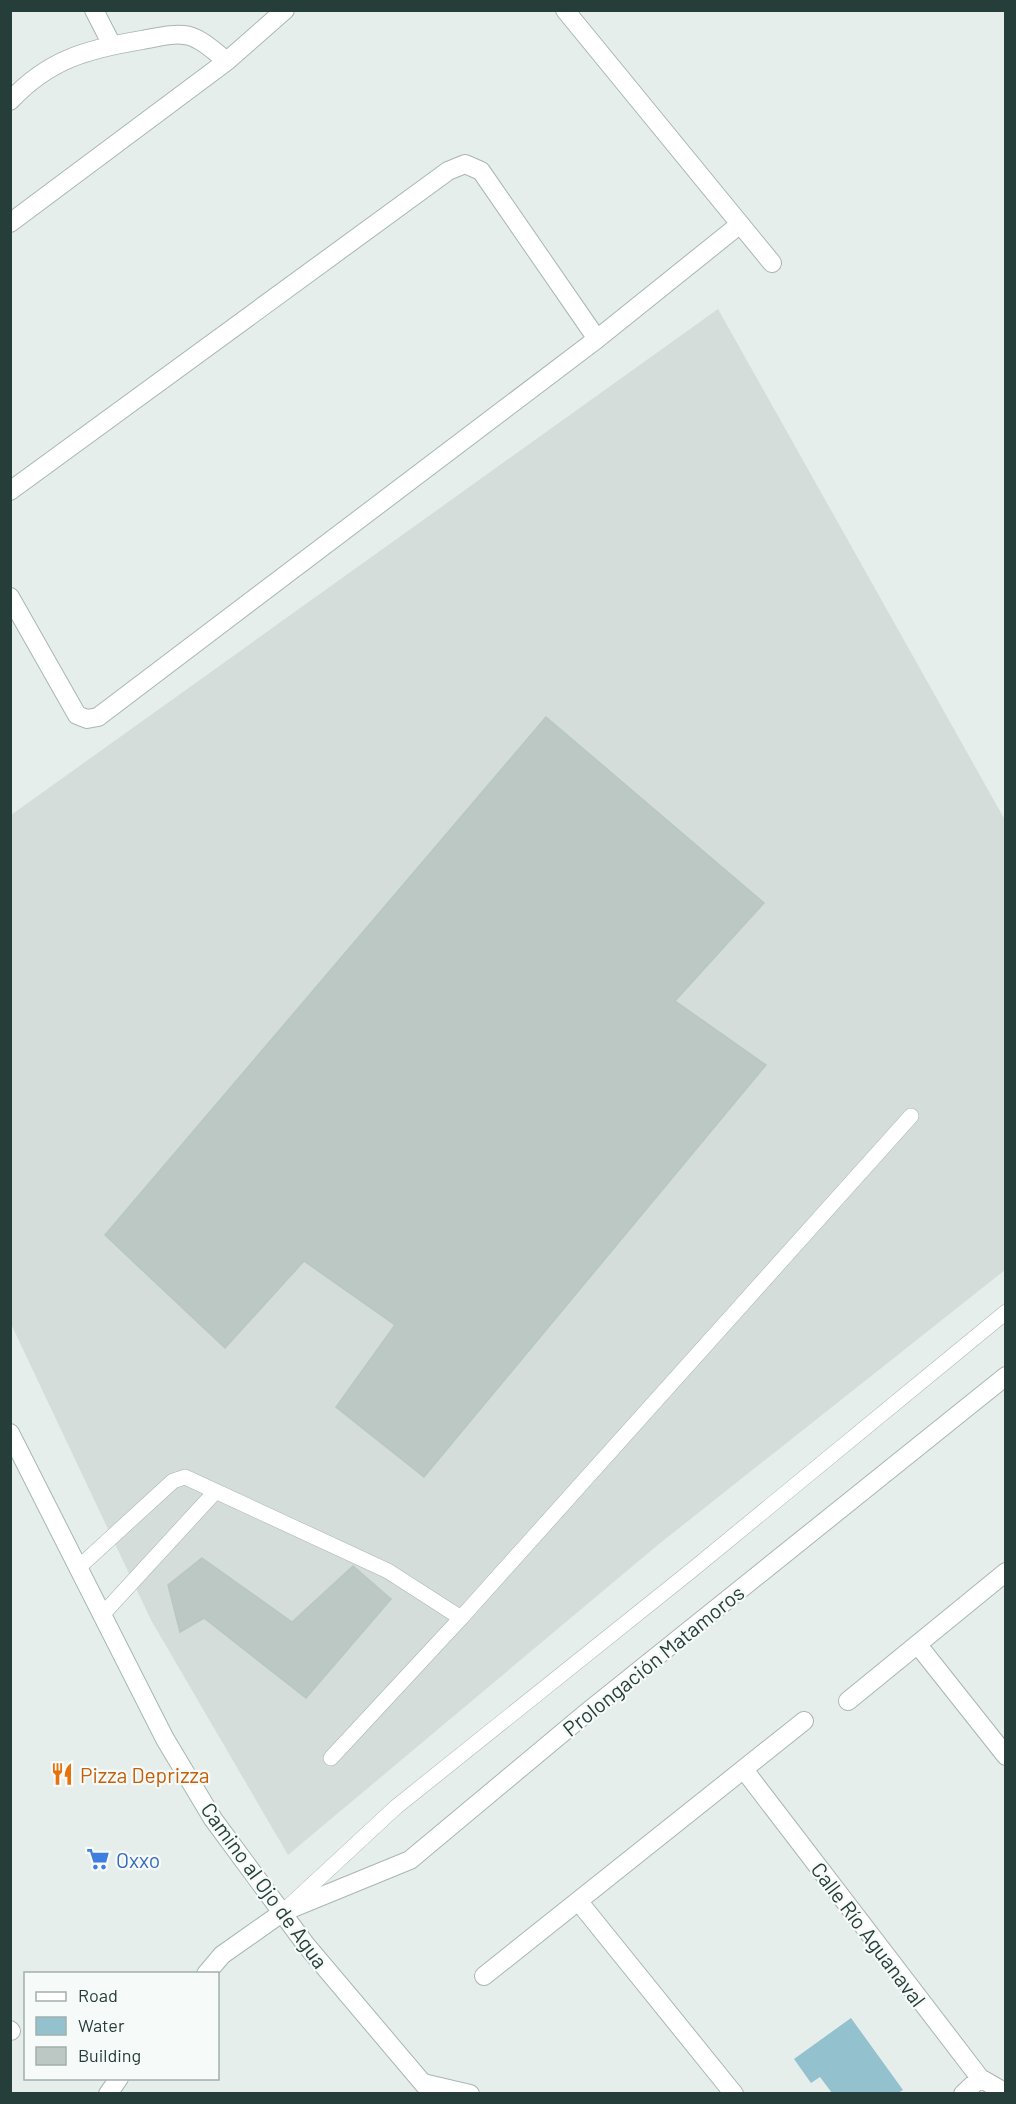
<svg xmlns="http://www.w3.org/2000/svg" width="1016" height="2104" font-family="Barlow,sans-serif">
<rect width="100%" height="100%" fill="#e6eeeb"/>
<path fill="#d4ddda" d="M718,309L1005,820V1270L659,1544L288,1855L151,1620L11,1324V815Z"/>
<path fill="#93c1cd" d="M851,2018L903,2090L898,2093H832L820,2077L811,2083L794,2059Z"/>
<path fill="#bbc8c4" stroke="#b9c7c2" stroke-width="1.5" d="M546,717L764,903L675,1001L766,1065L424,1477L336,1407L395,1325L304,1261L225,1348L105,1235Z
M202,1558L292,1622L353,1566L391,1599L306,1698L204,1618L180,1632L168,1585Z"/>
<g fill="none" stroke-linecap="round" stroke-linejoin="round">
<g stroke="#a9b6b2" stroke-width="16">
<path id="lane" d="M78,1568L173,1481L185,1477L388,1571L461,1618L331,1758
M102,1615L215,1492
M461,1618L911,1116
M287,1908L396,1807L692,1570L1006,1312"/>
</g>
<g stroke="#a9b6b2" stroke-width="20">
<path id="street" d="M94,10L112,45
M565,10L772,263
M10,101C49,59 88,49 142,40C155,38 171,33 184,35C199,36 215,52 227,61
M10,223L227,61L285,10
M10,491L448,171L465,164L481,171L597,339
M10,597L77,715L87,719L98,717L597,339L739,225
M918,1645L1006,1756
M848,1701L1006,1572
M745,1771L980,2078L1006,2093
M579,1902L734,2094
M283,1912L410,1860L585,1714L1006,1376
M484,1976L804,1721
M10,2030L11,2031
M423,2083L470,2094
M963,2094L980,2078"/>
</g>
<g stroke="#a5b8b3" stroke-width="20">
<path id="secondary" d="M10,1433L165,1739L213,1819L306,1945L432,2094
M206,1974L222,1955L283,1912
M108,2094L119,2078"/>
</g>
<use href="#lane" stroke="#fff" stroke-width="15"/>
<use href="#street" stroke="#fff" stroke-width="18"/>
<use href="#secondary" stroke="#fff" stroke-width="18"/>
</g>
<defs>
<g id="restaurant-bare" transform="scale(1.8)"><path d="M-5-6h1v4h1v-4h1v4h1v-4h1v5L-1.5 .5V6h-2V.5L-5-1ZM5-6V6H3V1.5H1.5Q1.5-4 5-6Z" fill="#e8710a" stroke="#f6faf8" stroke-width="2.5" paint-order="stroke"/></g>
<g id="supermarket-bare" transform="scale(1.8)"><path d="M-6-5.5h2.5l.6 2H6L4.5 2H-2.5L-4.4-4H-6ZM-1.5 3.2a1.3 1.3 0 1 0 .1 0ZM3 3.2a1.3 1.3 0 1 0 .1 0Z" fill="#3f7fe0" stroke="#f6faf8" stroke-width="2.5" paint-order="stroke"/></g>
</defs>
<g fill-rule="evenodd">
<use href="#restaurant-bare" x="62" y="1774"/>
<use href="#supermarket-bare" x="98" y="1859"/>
</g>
<g text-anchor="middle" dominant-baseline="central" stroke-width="4.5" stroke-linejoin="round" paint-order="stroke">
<g font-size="21" fill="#263e39" stroke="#f6faf8">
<text transform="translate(653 1660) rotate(-39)">Prolongación Matamoros</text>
<text transform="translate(265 1885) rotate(54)">Camino al Ojo de Agua</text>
<text transform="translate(869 1934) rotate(53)">Calle Río Aguanaval</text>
</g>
<g font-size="21" fill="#c56008" stroke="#f6faf8" text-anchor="start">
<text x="80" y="1774">Pizza Deprizza</text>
</g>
<g font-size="21" fill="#366cbe" stroke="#f6faf8" text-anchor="start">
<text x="116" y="1859">Oxxo</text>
</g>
</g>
<rect width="1016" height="2104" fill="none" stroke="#263e39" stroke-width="24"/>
<rect x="24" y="1972" width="195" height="108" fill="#f6faf8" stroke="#a3afac" stroke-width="1.5"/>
<rect x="36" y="1992" width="30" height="9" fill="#ffffff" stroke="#a3afac" stroke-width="1.5"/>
<text x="78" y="2002" font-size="18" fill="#263e39">Road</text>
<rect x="36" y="2017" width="30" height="18" fill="#93c1cd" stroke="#a3afac" stroke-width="1.5"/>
<text x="78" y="2032" font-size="18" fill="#263e39">Water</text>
<rect x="36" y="2047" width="30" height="18" fill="#bbc8c4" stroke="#a3afac" stroke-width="1.5"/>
<text x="78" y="2062" font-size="18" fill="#263e39">Building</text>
</svg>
